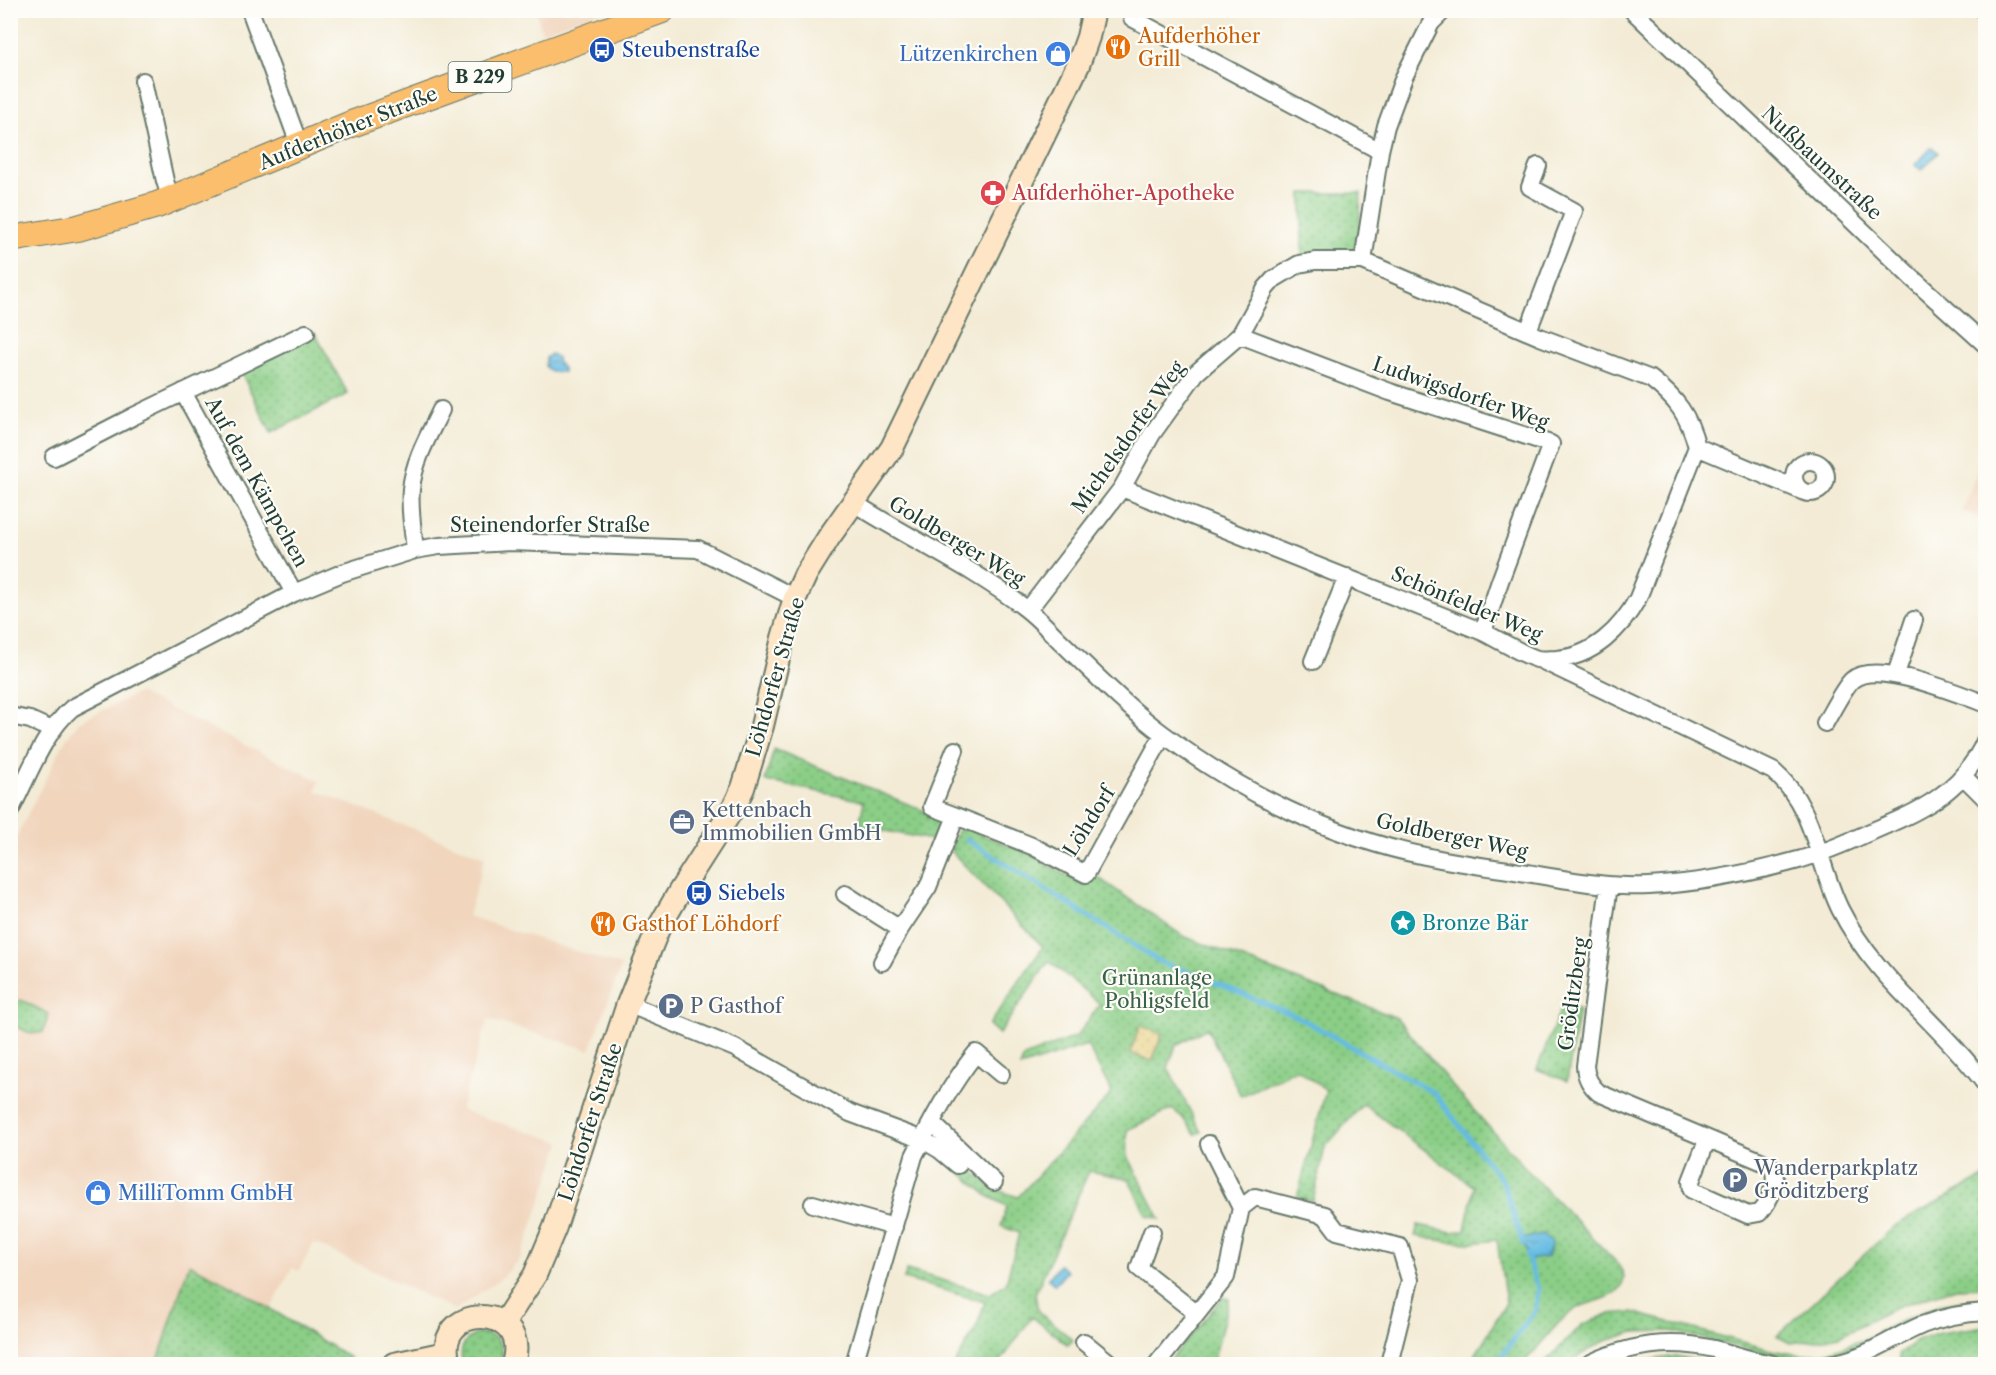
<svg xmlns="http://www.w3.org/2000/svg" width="1996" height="1375" font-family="'Libre Caslon Text',serif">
<defs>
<pattern id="green-dots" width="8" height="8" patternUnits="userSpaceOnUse" patternTransform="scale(1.5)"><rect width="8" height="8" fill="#8bce87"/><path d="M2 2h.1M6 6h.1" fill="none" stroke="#71a86f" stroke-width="1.8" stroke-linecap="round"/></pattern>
<pattern id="sand-dots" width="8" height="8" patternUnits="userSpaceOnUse" patternTransform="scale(1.5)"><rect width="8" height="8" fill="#eeda9e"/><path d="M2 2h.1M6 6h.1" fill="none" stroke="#ccbc89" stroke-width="1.8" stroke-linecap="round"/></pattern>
<pattern id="water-ripples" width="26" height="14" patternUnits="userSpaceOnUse" patternTransform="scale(1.5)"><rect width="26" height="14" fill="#65bbe2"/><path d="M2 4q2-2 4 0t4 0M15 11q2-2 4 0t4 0" fill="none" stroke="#5399b8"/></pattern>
</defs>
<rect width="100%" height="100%" fill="#fdfcf7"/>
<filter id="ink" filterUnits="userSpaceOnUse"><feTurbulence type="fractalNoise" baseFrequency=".0167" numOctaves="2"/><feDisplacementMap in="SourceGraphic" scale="12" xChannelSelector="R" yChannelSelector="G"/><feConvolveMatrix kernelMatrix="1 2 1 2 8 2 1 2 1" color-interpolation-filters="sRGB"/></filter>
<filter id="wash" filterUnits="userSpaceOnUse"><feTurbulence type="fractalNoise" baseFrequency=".008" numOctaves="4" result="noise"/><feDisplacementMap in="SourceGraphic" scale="24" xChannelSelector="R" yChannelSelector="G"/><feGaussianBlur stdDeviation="1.35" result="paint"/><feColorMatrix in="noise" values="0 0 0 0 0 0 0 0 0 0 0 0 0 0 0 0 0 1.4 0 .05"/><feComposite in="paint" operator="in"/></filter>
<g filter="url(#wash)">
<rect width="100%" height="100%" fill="#f3ebd5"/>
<path fill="#f1d5bd" d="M536,11V10L601,11L542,32Z
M1985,452V520L1962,511Z
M138,693L319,781L316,791L485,857L468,916L621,966L590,1050L488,1019L460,1110L561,1142L528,1239L519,1259L503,1277L455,1310L314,1243L299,1271L292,1268L271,1309L350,1358L337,1364H11L10,849L66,739L79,722Z"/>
<path fill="url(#green-dots)" stroke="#55865e" stroke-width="1.5" d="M1302,193H1361L1358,254L1302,256Z
M315,333L348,394L271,433L240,370Z
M774,749L942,818L944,825L937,841L859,826L864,801L765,781Z
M965,828L1028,853L1085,886L1093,874L1183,936L1397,1018L1454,1088L1538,1182L1619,1265L1624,1276C1623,1302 1590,1299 1574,1310C1553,1324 1540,1348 1522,1364H1470L1506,1303L1497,1240L1471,1243L1450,1242L1415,1236L1418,1225L1452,1232L1465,1230L1474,1187L1363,1104L1325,1147L1313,1201L1297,1198L1326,1090L1297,1069L1241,1096L1207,1028L1176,1045L1168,1068L1201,1132L1195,1134L1182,1117L1172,1109L1127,1130L1128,1156L1160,1219L1146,1215L1129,1179L1089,1171L1035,1294L1038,1311L1073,1340L1068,1345L1032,1317L1001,1361V1364H955L976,1328L985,1302L904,1279L907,1270L990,1294L1006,1283L1019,1233L1001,1226L1007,1206L988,1196L955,1168L962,1161L992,1188L1018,1197L1112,1093L1087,1045L1020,1067L1024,1057L1077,1036L1100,1004L1049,961L999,1034L989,1025L1043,947L951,851L957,831Z
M21,1000L49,1014L43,1032L32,1034L11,1024V1004Z
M1563,1003L1579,1009L1567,1081L1537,1069Z
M1985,1176V1287L1956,1288L1901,1305L1839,1336L1825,1339L1790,1343L1777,1336L1896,1225Z
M189,1264L243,1292L350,1358L337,1364H157Z
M1223,1297L1229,1299L1213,1364H1172L1171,1359Z
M1985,1298V1304C1950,1309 1916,1314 1886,1335H1880L1878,1332L1938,1305Z
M1632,1312L1775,1351L1802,1355L1826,1353L1871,1337L1874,1340L1852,1350L1825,1357L1797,1359L1776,1356L1671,1331L1634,1332L1603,1342L1565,1364H1543L1582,1325L1608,1314Z
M1980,1327L1985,1328V1364H1900L1899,1354L1917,1341L1939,1333Z
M482,1333C499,1335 507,1349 500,1364H463C458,1349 464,1336 482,1333Z
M1675,1356L1718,1364H1630Z"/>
<path fill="url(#sand-dots)" stroke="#868c69" stroke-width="1.5" d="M1140,1026L1162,1034L1152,1061L1130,1053Z"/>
<path fill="url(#water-ripples)" stroke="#427c8b" stroke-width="1.5" d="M1932,147L1938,153L1921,170L1915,165Z
M551,354L557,358L558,363L563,368V372H551L545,366L546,358Z
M1542,1234L1552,1243L1547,1257L1529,1260L1522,1239Z
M1059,1265L1067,1271L1055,1285L1048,1279Z"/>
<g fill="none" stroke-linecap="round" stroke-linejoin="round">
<path stroke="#65bbe2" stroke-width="5" d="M966,839L1162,963L1192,973L1300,1018L1434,1093L1503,1182L1523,1244
M1496,1364L1536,1309L1538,1289L1527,1255"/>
</g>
</g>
<g filter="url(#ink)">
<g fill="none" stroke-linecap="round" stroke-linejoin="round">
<g stroke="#697a6c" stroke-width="20">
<path id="minor" d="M250,10L300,147
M1632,10L1912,278L1986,345
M1983,10L1986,13
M1132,18L1380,151
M143,81L165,181L171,200
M1363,261L1380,151L1386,126L1404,77L1431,23L1443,11
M1528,331L1574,211L1530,187L1538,166
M1240,335L1390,392L1551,444L1500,581L1483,632
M183,392L294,593
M1697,447L1802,491
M54,457L134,416L306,333
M1794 477a16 16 0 1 1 32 0a16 16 0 1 1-32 0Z
M1122,488L1483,632C1497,639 1524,655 1537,659C1543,660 1550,659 1556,659C1593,657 1621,629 1638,598L1697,447
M854,503C910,539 972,567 1025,608C1037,617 1047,628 1058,639C1092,671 1125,706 1163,734C1240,792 1331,837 1425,856C1457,863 1489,867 1521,872C1563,879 1606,888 1649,886C1701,883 1752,873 1802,859C1825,852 1846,843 1868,833C1918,812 1963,793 1986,739
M415,550C413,530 409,509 411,489C414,460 429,435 441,410
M1028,610L1122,488L1152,434L1196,373L1240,335L1266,288L1274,279L1299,264L1315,261H1363L1540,337L1651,379C1677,399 1689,416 1697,447
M1541,660L1773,771C1815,806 1817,862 1840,909C1875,979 1940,1023 1986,1085
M1313,661L1347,577
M1896,674L1914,620
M10,716L30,720L52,730
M1825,723C1831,713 1844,687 1852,680C1876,659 1959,694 1986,704
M955,750L932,807L956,816
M1963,776L1986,799
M10,811C28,777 43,733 72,708L294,593L342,573L415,550L439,546L511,542L698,549L795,598
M1609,885L1585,1066C1586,1078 1590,1085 1599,1093L1770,1165C1782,1177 1769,1202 1759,1213L1748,1215L1692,1190L1691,1181L1707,1140
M845,894L900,929
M882,962L900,929L928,887L956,816L1032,846L1086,874L1163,735
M628,1004L735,1048L850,1113L923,1140L940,1150L958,1165
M932,1123L994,1182
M1209,1144L1241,1208
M813,1204L894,1227
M1152,1232L1139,1268L1196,1313
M1084,1342L1111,1364
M854,1364L914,1156C932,1120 951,1084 976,1053L1001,1074
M1157,1364L1226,1277L1241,1208L1255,1197L1325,1215L1337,1231L1400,1247L1410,1280L1389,1364
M1589,1364C1628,1345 1671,1339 1714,1349C1733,1354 1752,1361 1772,1364
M1829,1364C1863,1360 1891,1338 1922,1325C1943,1317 1964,1313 1986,1312"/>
</g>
<g stroke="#697a6c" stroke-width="26">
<path id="secondary" d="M503,1324L535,1275L555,1227L628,1004L658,929L680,891L735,805L743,788L762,726L783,638L795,598L806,574L829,537L892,448L1078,65L1088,37L1094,10
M394,1364L446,1353
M449,1364C430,1302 532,1301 513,1364"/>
</g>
<g stroke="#697a6c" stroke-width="28">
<path id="primary" d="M10,239L78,228L157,205L349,125L662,10"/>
</g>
<use href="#minor" stroke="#fff" stroke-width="16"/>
<use href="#secondary" stroke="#fde5c5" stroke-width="22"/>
<use href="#primary" stroke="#fabe6d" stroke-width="26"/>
</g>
</g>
<defs>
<g id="restaurant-disc" transform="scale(1.35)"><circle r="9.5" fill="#e8710a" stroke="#fdfcf7"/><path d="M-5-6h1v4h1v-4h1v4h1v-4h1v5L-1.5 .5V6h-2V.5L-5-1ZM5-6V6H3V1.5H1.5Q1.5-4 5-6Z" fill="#fff"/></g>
<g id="bus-disc" transform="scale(1.35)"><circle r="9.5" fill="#1a4fb4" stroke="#fdfcf7"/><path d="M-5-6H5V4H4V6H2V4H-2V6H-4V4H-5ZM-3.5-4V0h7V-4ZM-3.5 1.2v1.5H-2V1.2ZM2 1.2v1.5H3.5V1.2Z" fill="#fff"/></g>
<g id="shop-disc" transform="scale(1.35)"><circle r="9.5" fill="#3f7fe0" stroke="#fdfcf7"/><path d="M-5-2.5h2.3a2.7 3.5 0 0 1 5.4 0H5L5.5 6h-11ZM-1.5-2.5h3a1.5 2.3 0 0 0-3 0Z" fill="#fff"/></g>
<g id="pharmacy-disc" transform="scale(1.35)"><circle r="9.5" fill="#e0444e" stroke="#fdfcf7"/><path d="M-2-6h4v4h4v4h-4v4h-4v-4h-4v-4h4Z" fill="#fff"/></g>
<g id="office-disc" transform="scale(1.35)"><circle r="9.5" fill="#5c6f8a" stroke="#fdfcf7"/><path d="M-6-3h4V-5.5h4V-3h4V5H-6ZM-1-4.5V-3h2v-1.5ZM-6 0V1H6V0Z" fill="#fff"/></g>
<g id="sight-disc" transform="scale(1.35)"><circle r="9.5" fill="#0f9aa8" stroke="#fdfcf7"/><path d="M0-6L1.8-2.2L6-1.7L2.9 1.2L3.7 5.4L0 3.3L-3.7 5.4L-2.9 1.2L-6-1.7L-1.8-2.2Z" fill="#fff"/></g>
<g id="parking-disc" transform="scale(1.35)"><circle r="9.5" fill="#5c6f8a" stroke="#fdfcf7"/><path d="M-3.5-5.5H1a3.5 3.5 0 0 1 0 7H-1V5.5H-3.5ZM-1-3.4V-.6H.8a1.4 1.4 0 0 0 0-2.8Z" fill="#fff"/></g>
</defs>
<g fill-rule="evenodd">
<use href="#restaurant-disc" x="1118" y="47"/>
<use href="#bus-disc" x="602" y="50"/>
<use href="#shop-disc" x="1058" y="54"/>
<use href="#pharmacy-disc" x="993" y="193"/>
<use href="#office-disc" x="682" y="822"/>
<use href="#bus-disc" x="699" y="893"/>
<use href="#sight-disc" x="1403" y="923"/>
<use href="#restaurant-disc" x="603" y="924"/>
<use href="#parking-disc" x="671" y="1006"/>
<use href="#parking-disc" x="1735" y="1180"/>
<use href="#shop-disc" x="98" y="1193"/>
</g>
<g text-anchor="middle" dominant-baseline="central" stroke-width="4.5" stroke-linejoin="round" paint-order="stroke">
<rect fill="#fdfcf7" stroke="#62766e" stroke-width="1.5" x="448.5" y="62" width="63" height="30" rx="4.5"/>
<g font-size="18" font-weight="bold" fill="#1f3d34">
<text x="480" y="77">B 229</text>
</g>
<g font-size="20" fill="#c56008" stroke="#fdfcf7" text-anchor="start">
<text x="1138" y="36">Aufderhöher<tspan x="1138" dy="23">Grill</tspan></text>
<text x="622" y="924">Gasthof Löhdorf</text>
</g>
<g font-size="20" fill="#164399" stroke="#fdfcf7" text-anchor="start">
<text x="622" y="50">Steubenstraße</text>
<text x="718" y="893">Siebels</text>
</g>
<g font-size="20" fill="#366cbe" stroke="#fdfcf7" text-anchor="end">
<text x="1038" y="54">Lützenkirchen</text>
<text x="118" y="1193" text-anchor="start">MilliTomm GmbH</text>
</g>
<g font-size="20" fill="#1f3d34" stroke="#fdfcf7">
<text transform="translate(348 128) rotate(-22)">Aufderhöher Straße</text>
<text transform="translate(1822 163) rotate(43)">Nußbaumstraße</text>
<text transform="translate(1461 393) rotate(19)">Ludwigsdorfer Weg</text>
<text transform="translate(1128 437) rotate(-55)">Michelsdorfer Weg</text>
<text transform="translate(257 482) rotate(61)">Auf dem Kämpchen</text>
<text x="550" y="525">Steinendorfer Straße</text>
<text transform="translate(957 541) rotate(31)">Goldberger Weg</text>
<text transform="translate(1467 604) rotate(23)">Schönfelder Weg</text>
<text transform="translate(775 677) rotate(-74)">Löhdorfer Straße</text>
<text transform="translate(1089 821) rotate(-58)">Löhdorf</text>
<text transform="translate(1452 836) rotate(12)">Goldberger Weg</text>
<text transform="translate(1573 994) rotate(-82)">Gröditzberg</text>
<text transform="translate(590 1122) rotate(-72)">Löhdorfer Straße</text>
</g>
<g font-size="20" fill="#be3a42" stroke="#fdfcf7" text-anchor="start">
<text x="1012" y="193">Aufderhöher-Apotheke</text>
</g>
<g font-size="20" fill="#4e5e75" stroke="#fdfcf7" text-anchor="start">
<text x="702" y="810">Kettenbach<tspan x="702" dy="23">Immobilien GmbH</tspan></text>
<text x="690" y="1006">P Gasthof</text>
<text x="1754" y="1168">Wanderparkplatz<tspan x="1754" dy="23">Gröditzberg</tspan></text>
</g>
<g font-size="20" fill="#0d838f" stroke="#fdfcf7" text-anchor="start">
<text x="1422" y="923">Bronze Bär</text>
</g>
<g font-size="20" fill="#3a6149" stroke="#fdfcf7">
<text x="1157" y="978">Grünanlage<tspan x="1157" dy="23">Pohligsfeld</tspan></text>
</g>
</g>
<rect width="1996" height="1375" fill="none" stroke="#fdfcf7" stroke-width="36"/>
</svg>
